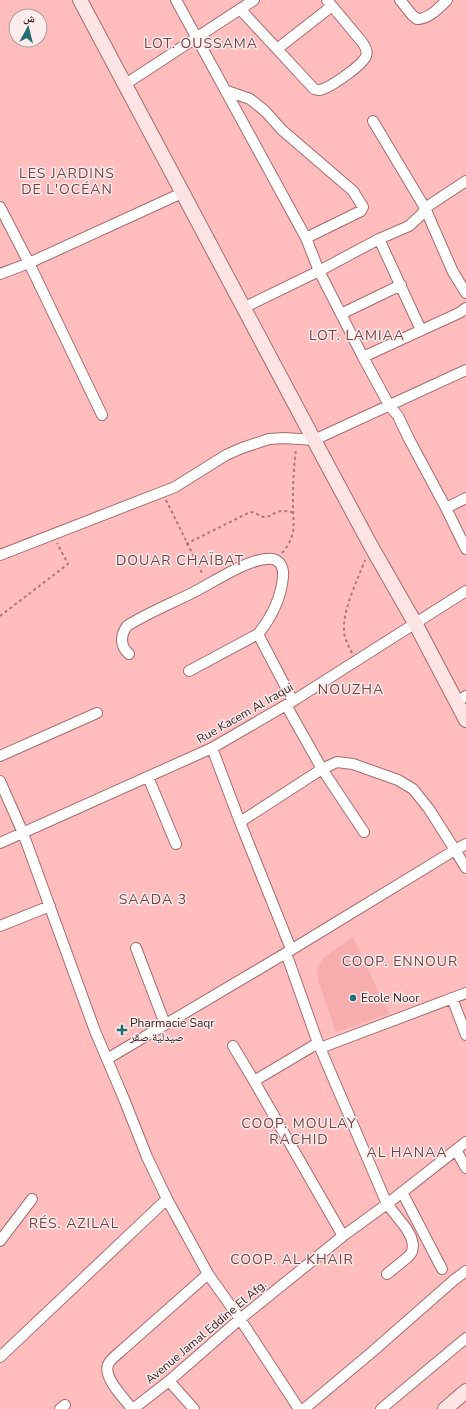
<svg xmlns="http://www.w3.org/2000/svg" width="466" height="1409" font-family="'Nunito Sans','Noto Naskh Arabic',sans-serif">
<rect width="100%" height="100%" fill="#ffbdbd"/>
<path fill="#f7adae" d="M353,937L389,1014L336,1032L319,983L317,969L323,958Z"/>
<g fill="none" stroke-linecap="round" stroke-linejoin="round">
<g stroke="#a76b6c" stroke-width="12">
<path id="street" d="M176,0L306,238L319,271L363,357L389,405L398,416L409,439L446,508L466,549
M400,0L412,15L417,19C429,19 439,8 447,0
M240,9L314,89C318,90 320,91 323,89C332,86 363,65 366,56C368,51 365,46 362,42L327,0
M277,49L332,6
M124,85L254,0
M227,91L250,99L265,111L282,130L353,191L363,207L361,211L306,238
M373,121L425,208L453,272L466,293
M0,207L29,263L102,415
M379,239L421,330
M0,274L29,263L182,193
M243,308L319,271L379,239L409,226L422,214L425,208L466,181
M341,314L401,285
M363,357L459,313L466,308
M446,508L466,498
M0,555L175,487L226,455L242,448L269,439L284,438L314,440L466,370
M129,654C120,646 120,636 127,626C147,613 170,604 192,593C212,583 244,561 266,559C278,557 284,565 283,577C281,598 271,618 258,634L293,701
M189,671L258,634
M456,702L466,696
M286,705L322,769L364,832
M212,748L240,822L291,949
M0,756L97,713
M148,777L176,844
M0,781L23,833L95,1031L124,1099L147,1157L167,1199L208,1274L240,1319L299,1409
M240,822L322,769L337,762L353,764L398,780L413,789L429,809L455,850L466,844
M0,843L212,748L293,701L466,591
M0,926L50,906
M136,948L165,1024
M286,953L318,1043L387,1204L406,1228L411,1237L413,1245L412,1252L408,1257L387,1274
M452,998L466,1035
M318,1043L254,1081L343,1236
M233,1046L254,1081
M320,1048L466,993
M107,1059L286,953L455,850L466,868
M456,1150L466,1168
M402,1192L442,1269
M0,1241L32,1199
M0,1357L167,1199
M169,1381L194,1409
M60,1409L65,1405
M132,1409C125,1399 103,1378 108,1365C110,1359 117,1355 121,1351L208,1274
M133,1409L169,1381L240,1319L343,1236L387,1204L466,1142
M304,1409L372,1352L454,1280L466,1271
M381,1409L466,1338"/>
</g>
<g stroke="#a76b6c" stroke-width="16">
<path id="secondary" d="M80,0L314,440L371,546L415,623L466,720
M445,1409L466,1391"/>
</g>
<path stroke="#aa7a7a" stroke-width="2" stroke-dasharray="3 3" stroke-linecap="butt" d="M166,500L203,575
M186,544L250,512C256,512 260,517 265,517C270,517 273,513 278,512C283,510 288,511 294,513
M282,553C299,533 292,522 293,499C293,482 294,465 296,449
M0,616L68,564L57,543
M352,653C348,645 344,638 344,629C343,609 358,579 365,560"/>
<use href="#street" stroke="#fff" stroke-width="10"/>
<use href="#secondary" stroke="#fde4e4" stroke-width="14"/>
</g>
<g fill="#236e71" stroke="#fbeded" stroke-width="1.5">
<circle cx="353" cy="998" r="4"/>
<path d="M120 1024h4v4h4v4h-4v4h-4v-4h-4v-4h4z"/>
</g>
<g text-anchor="middle" dominant-baseline="central" stroke-width="3" stroke-linejoin="round" paint-order="stroke">
<g font-size="12" fill="#361e1e" stroke="#fbeded">
<text transform="translate(245 713) rotate(-30)">Rue Kacem Al Iraqui</text>
<text transform="translate(206 1332) rotate(-40)">Avenue Jamal Eddine El Afg.</text>
</g>
<g font-size="12" fill="#361e1e" stroke="#fbeded" text-anchor="start">
<text x="361" y="998">Ecole Noor</text>
<text x="130" y="1023">Pharmacie Saqr<tspan x="130" dy="14">صيدلية صقر</tspan></text>
</g>
<g font-size="14" letter-spacing="1" fill="#784143" stroke="#fbeded">
<text x="201" y="43">LOT. OUSSAMA</text>
<text x="67" y="173">LES JARDINS<tspan x="67" dy="16">DE L'OCÉAN</tspan></text>
<text x="357" y="335">LOT. LAMIAA</text>
<text x="180" y="560">DOUAR CHAÏBAT</text>
<text x="351" y="689">NOUZHA</text>
<text x="153" y="899">SAADA 3</text>
<text x="400" y="961">COOP. ENNOUR</text>
<text x="299" y="1123">COOP. MOULAY<tspan x="299" dy="16">RACHID</tspan></text>
<text x="407" y="1152">AL HANAA</text>
<text x="74" y="1223">RÉS. AZILAL</text>
<text x="292" y="1259">COOP. AL KHAIR</text>
</g>
</g>
<g transform="translate(28 28) rotate(7)"><circle r="19" fill="#fbeded" stroke="#ac9a9a"/>
<path d="M0-3L7 15L0 10L-7 15Z" fill="#236e71"/>
<text y="-6" font-size="11" font-weight="bold" text-anchor="middle" fill="#361e1e">ش</text>
</g>
</svg>
